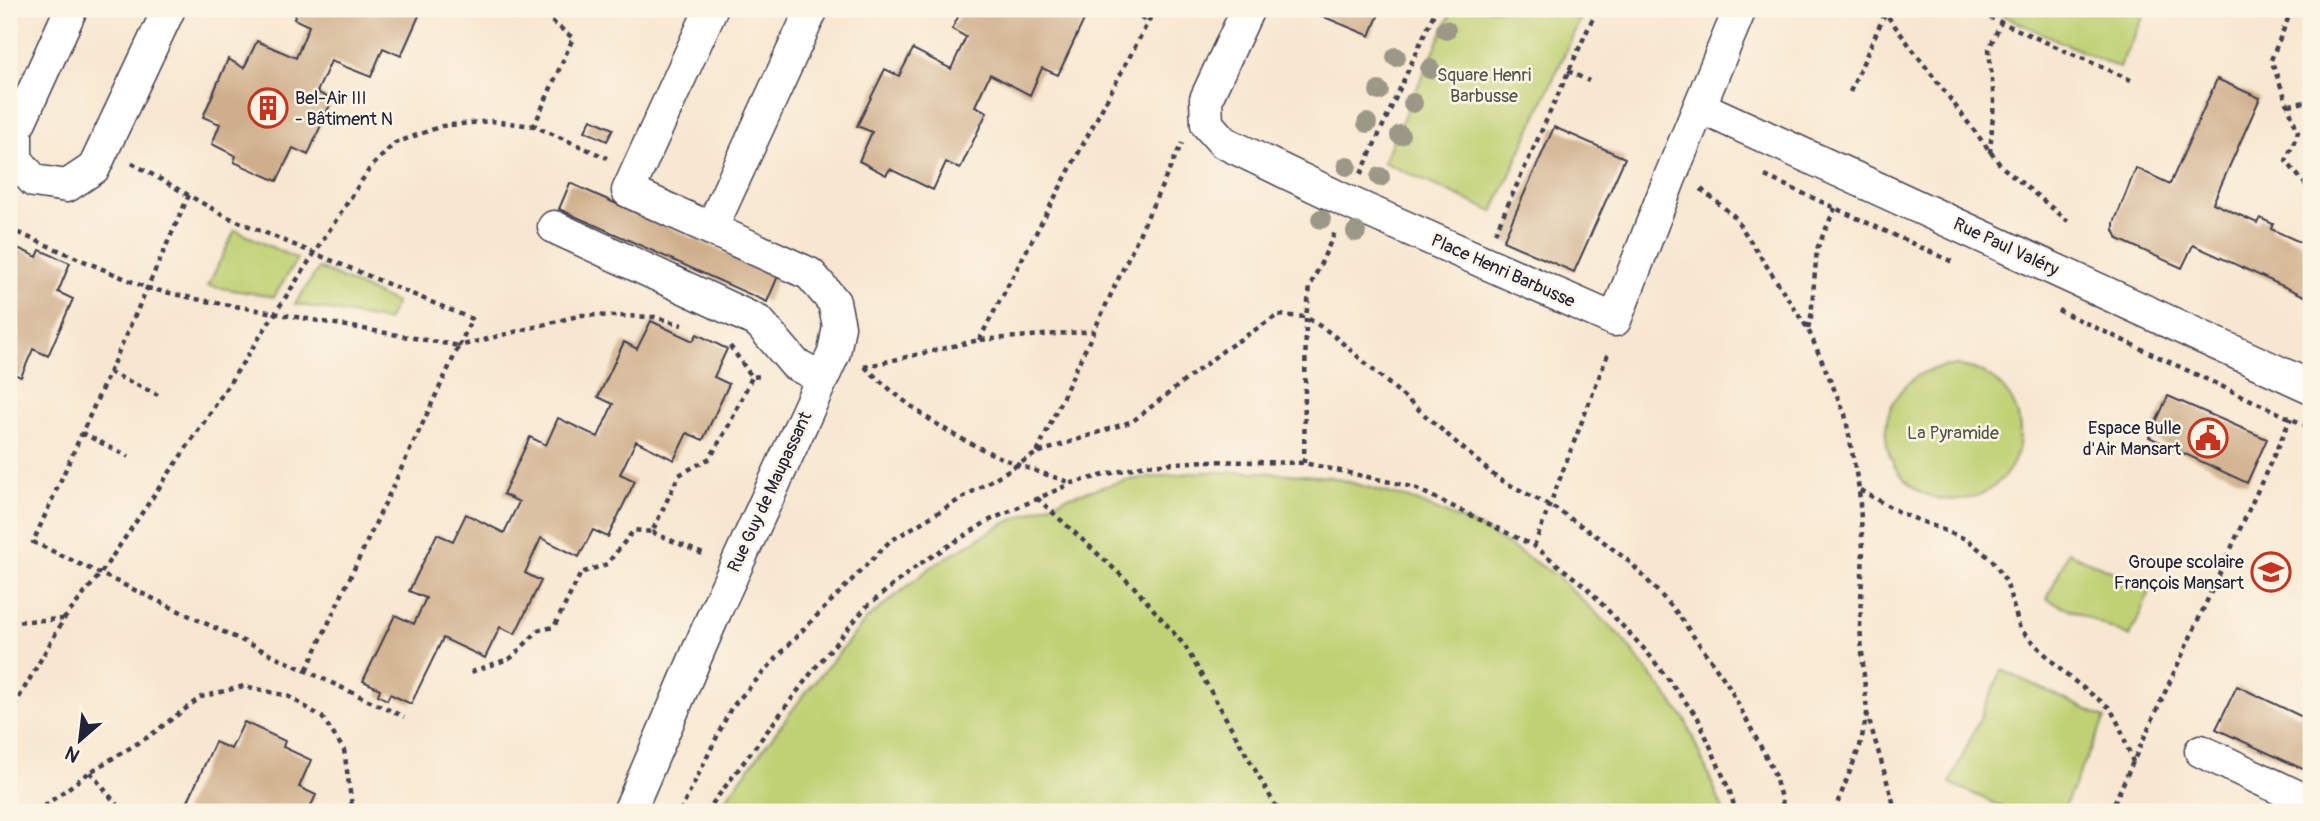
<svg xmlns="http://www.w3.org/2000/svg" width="2320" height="821" font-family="Pangolin,sans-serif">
<rect width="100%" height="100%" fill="#fcf5e5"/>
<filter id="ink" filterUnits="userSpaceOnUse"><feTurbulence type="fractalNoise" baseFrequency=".0143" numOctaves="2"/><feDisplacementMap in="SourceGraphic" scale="14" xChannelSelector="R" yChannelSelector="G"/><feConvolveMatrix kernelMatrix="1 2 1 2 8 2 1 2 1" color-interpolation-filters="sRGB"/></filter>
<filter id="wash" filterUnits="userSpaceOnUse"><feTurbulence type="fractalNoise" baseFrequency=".00686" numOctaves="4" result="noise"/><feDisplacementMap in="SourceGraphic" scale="28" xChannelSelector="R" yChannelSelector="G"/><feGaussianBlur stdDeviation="1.57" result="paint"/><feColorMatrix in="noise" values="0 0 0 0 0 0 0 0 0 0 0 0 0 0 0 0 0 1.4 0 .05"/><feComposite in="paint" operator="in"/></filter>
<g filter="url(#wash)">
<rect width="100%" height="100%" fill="#f8e7d0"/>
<path fill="#c0d174" stroke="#717a58" stroke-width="2" d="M1453,9H1585L1493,212L1383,162Z
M1988,9H2147L2119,68Z
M235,230L297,259L274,297L208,286Z
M319,268L396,303L387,321L295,304Z
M1886 433a67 67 0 1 1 134 0a67 67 0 1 1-134 0Z
M1201,472H1260L1331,477L1416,501L1480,528L1556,575L1621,637L1685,719L1724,812H716L803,696L866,620L931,567L1001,525L1067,497L1127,480Z
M2068,552L2151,589L2130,637L2047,599Z
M2002,670L2105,718L2062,812H2013L1950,783Z"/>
<g id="blocks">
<path fill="#cfaf8b" d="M298,9H422L401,56L383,48L371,77L331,61L317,92L332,100L308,155L293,148L277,181L234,162L236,156L212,144L220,124L203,117L228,59L244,68L257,41L296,58L309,26L294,19Z
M962,9H1073L1070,14L1084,20L1058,75L1042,68L1030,95L990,74L975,106L987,112L960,169L946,162L933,190L890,169L886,175L859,161L872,132L857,126L885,69L899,76L913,49L951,69L966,37L952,29Z
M1305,9H1381L1370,36Z
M2217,79L2260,98L2213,203L2257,223L2260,218L2273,224L2271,229L2311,247V299L2193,245L2182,268L2118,239L2114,230V223L2136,168L2170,184Z
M591,119L613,129L607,141L585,131Z
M1554,127L1625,158L1574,272L1503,241Z
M570,183L778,276L767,302L559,209Z
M9,244L37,257L40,250L70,263L58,292L73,299L48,356L33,349L21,377L9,372Z
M651,321L693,341L697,334L727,349L714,377L729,384L703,440L687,433L674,460L636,441L620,474L635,481L608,537L593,530L579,557L541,538L525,573L541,581L515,634L500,627L485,658L443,638L411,704L390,694L387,700L378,695L380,689L363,681L395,615L414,624L426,598L409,591L437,534L453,541L466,514L504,533L519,502L503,494L530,437L546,445L558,418L598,437L613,404L598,397L624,342L637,349Z
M2168,396L2267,439L2247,483L2149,437Z
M2237,686L2311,721V762L2307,771L2216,729Z
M244,722L285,741L283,747L311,760L299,787L316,795L308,812H183L215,742L231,749Z"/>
</g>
</g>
<g filter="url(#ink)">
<use href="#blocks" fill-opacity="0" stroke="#424051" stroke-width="2"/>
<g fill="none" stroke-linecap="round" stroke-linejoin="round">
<g stroke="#424051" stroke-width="35">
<path id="minor" d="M71,9L16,130V159L34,181L67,186L94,168L169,9
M1248,9L1206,99L1207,124L1223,142L1348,202L1615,320L1671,175L1740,9
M1700,107L2311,387
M554,227L759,322L795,364L822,378
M711,229L812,9
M2201,751L2311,803
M629,812L715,612L834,353L839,326L834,302L810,274L628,191L711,9"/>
</g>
<path stroke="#424051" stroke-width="4.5" stroke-dasharray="5 5" stroke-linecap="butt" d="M536,9L573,38L534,126L607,158
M1135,9L1147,24
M1882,9L2001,166L2068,221
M1971,9L2131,80
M2292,9L2271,60L2298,132L2286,161L2311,191
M1568,71L1589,81
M1850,92L1887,9
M2289,105L2311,101
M1990,153L1994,101L1989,49L2007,9
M132,163L225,216L472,319L459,346L582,315L655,317L682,325
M1361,174L1436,9
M1765,176L1955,263
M1701,189L1734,216L1808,329L1845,414L1859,489L1863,550L1860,627L1867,713L1896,812
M189,195L33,542L404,717
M9,229L147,288L201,300L459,346L306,671
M1495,233L1597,9
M2058,310L2311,428
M1808,328L1811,317L1817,249L1835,208
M979,340L1155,9
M730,346L752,377L762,376
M864,367L979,340L1094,331
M865,367C899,399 937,428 980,448C1010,463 1041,473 1072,483
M109,372L158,395
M82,433L129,457
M1037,452L1182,143
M1304,463L1306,317L1310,287L1336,230
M1860,490L1901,513L1968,540L1992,560L2006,581L2020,629L2065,674L2110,708L2120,727L2133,762
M1037,498L1135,588L1185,646L1279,812
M652,532L705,555
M1534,546L1609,351
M9,622L63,619
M471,672L511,658L539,630L554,627L581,573L607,564L634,530L652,532L679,475L710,458L728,427L752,377
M9,715L64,619L101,573L208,416L370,168L395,143L442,126L491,121L534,126
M90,772L123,812
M36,812L90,772L148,737L201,697L244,686L288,696L322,717L344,750L352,806L351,812
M680,812L731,708L792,641L889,542L1037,453L1133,421L1224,350L1278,315L1306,317L1332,334L1497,478L1556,509L1595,535L1631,563L1674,609L1727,683L1773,770L1785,812
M706,812L815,668L866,607L918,565L988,521L1072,483L1145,465L1207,461L1304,463L1413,487L1534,546L1586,587L1647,652L1698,718L1730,792L1736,812
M1834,812L1860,746L1867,714
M2110,812L2291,418"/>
<use href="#minor" stroke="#fff" stroke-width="32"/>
</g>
<g fill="#9c9887">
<circle cx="1446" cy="30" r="10"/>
<circle cx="1396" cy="57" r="10"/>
<circle cx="1430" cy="69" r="10"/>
<circle cx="1379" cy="91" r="10"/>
<circle cx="1413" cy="103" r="10"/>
<circle cx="1367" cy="123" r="10"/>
<circle cx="1400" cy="135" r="10"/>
<circle cx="1347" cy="166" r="10"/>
<circle cx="1380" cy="177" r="10"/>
<circle cx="1321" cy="219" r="10"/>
<circle cx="1356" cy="232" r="10"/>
</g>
</g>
<defs>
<g id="building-ring" transform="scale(2.0125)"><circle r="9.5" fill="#fcf5e5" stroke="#c8321e" stroke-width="1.5"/><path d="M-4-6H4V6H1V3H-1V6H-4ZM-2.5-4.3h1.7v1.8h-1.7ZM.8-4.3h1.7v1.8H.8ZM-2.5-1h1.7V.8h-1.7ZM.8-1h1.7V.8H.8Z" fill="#c8321e"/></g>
<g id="civic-ring" transform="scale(2.0125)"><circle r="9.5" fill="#fcf5e5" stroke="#c8321e" stroke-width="1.5"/><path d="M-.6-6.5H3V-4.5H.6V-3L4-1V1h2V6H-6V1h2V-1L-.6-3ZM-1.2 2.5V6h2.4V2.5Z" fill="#c8321e"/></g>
<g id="school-ring" transform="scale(2.0125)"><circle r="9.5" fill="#fcf5e5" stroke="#c8321e" stroke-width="1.5"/><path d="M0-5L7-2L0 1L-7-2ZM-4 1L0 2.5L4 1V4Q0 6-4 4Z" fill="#c8321e"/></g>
</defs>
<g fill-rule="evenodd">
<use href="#building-ring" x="268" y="108"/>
<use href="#civic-ring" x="2208" y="438"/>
<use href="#school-ring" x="2271" y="572"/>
</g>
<g text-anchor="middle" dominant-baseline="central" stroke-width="5" stroke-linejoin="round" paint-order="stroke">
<g font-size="18" fill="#51574c" stroke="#fcf5e5">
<text x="1484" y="75">Square Henri<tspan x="1484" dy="21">Barbusse</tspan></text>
<text x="1953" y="433">La Pyramide</text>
</g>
<g font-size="18" fill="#22223b" stroke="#fcf5e5" text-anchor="end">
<text x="295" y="98" text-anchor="start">Bel-Air III<tspan x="295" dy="21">- Bâtiment N</tspan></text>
<text x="2181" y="428">Espace Bulle<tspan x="2181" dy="21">d'Air Mansart</tspan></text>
<text x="2244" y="562">Groupe scolaire<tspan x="2244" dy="21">François Mansart</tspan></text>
</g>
<g font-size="18" fill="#22223b" stroke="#fcf5e5">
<text transform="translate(2006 247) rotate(25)">Rue Paul Valéry</text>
<text transform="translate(1503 271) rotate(24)">Place Henri Barbusse</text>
<text transform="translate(770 492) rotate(-65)">Rue Guy de Maupassant</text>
</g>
</g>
<rect width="2320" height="821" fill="none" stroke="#fcf5e5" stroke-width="35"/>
<g transform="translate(80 740) rotate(208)" stroke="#fcf5e5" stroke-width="5" paint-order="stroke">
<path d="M0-5L12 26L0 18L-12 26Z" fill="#22223b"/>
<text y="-10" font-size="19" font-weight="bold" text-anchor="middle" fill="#22223b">N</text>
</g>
</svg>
